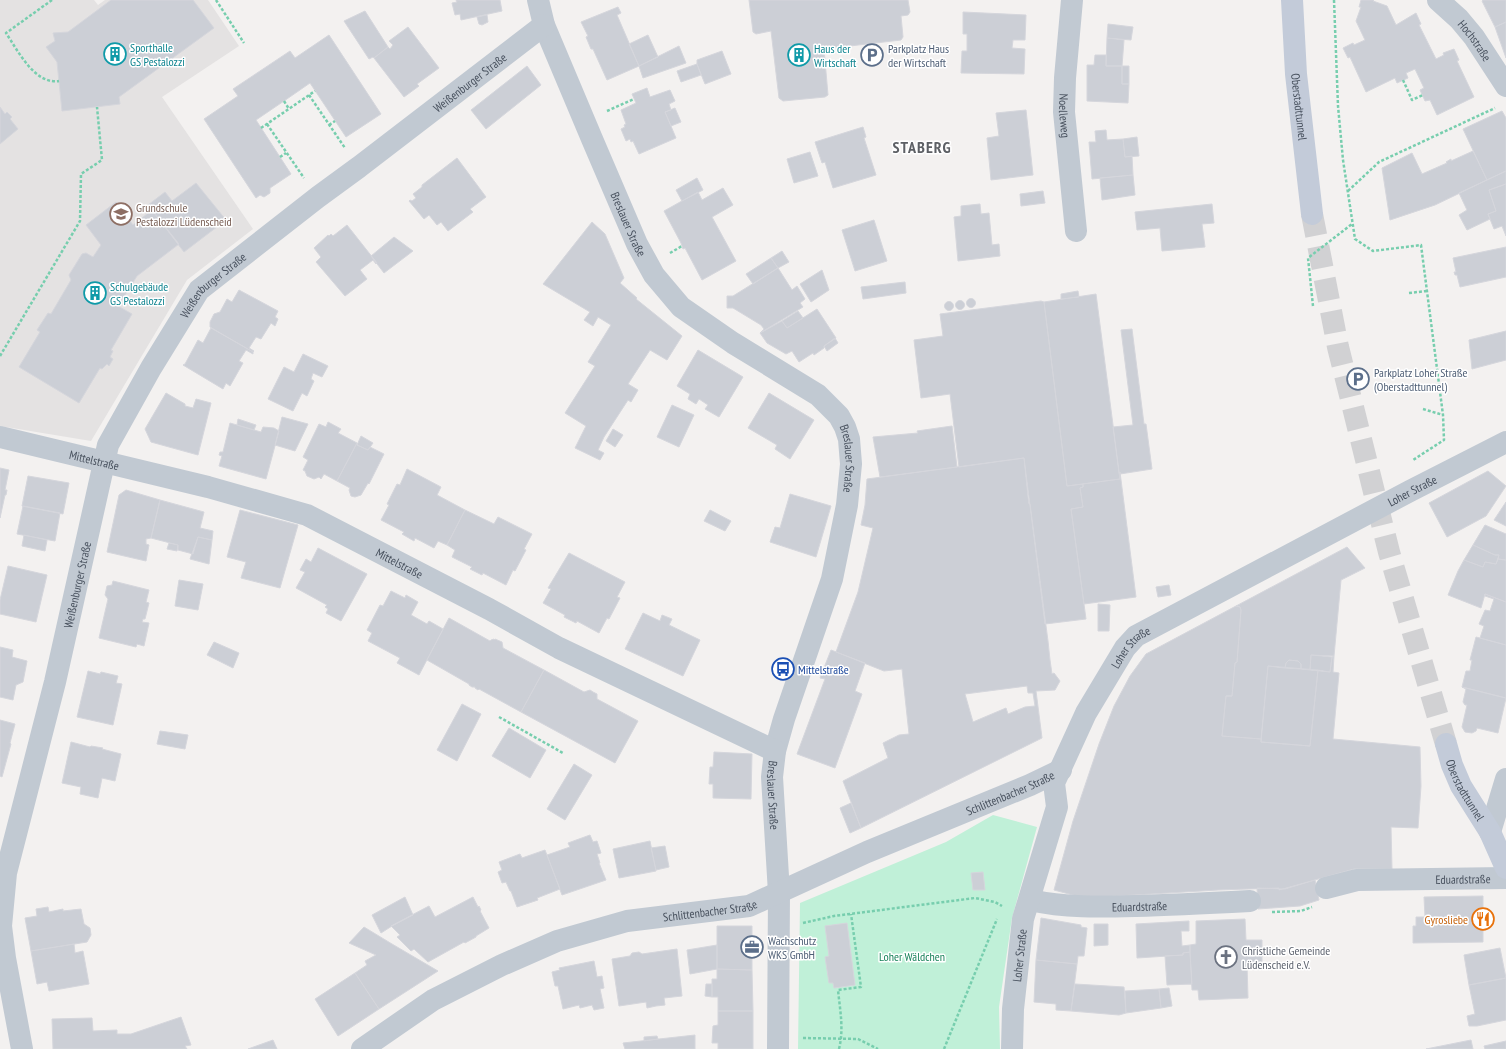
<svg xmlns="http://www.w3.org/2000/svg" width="1506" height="1049" font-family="'PT Sans Narrow',sans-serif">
<rect width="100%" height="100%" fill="#f3f1f0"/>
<path fill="#e4e2e2" d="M0,0H94L98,5L105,0H208L239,46L162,97L253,229L187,280L91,441L0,426Z"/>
<path fill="#c0f0d8" d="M993,815L1037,827L1012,918L999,1007L1000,1049H798L800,903L946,842Z"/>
<path fill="#cccfd6" stroke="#d5d6dc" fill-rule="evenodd" d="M111,0H193L214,28L119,97L120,104L62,111L57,62L46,47L55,41L53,33L68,32Z
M456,0H500L502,11L461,20L460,14L455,15L452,3L457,2Z
M749,0H908L910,12L908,15L901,16L903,37L901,40L824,49L828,95L825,97L783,101L779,98L771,31L756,34L753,32Z
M1361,0H1374L1373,1L1387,6L1396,25L1416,13L1421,24L1419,25L1436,59L1444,55L1443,53L1454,49L1459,60L1457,61L1474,97L1437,115L1430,100L1425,101L1420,90L1424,88L1415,69L1406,73L1408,78L1397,83L1395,78L1366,92L1350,57L1348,58L1343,48L1353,43L1354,45L1365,40L1356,21L1361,7H1359Z
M1483,0H1506V22L1495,27L1482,1Z
M618,7L621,13L617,15L639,66L607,80L593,49H591L586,37L588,36L581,22Z
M365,11L388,47L374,58L373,57L369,59L344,21Z
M963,12L1026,15L1025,40H1013L1012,48L1025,49L1024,74L961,73L962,51H967V34H963Z
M487,15L488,22L482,25L479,24L477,17Z
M1506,22V58L1495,27Z
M1108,24L1133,27L1131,40L1107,38Z
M408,27L439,68L417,84L419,86L404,97L374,58L388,47L390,49L393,45L389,41Z
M329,35L381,114L346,137L310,83L284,101L256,120L291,174L270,188V193L264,197L260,195L256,198L204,119L238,96L233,89L290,51L295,58Z
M648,35L658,57L639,66L629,44Z
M1107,38L1124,40L1122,66H1106Z
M679,46L686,63L643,78L639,66Z
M722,51L731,74L705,84L697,64V60Z
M1095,55H1106V66H1122V84H1129L1128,103L1087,101V65H1094Z
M697,64L701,75L681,82L677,71Z
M527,66L541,85L486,129L471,110Z
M1122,66H1129V84H1122Z
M647,88L650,97L670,90L675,101L669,104L671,110L665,112L676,138L639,154L633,141L631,142L630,139L626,141L621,129L625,127L624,125L626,124L621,110L636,103L632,94Z
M0,107L5,114L7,112L12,117L10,119L18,129L0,144Z
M675,108L681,122L671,126L665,112Z
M1026,110L1033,175L991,180L987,138L999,136L996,113Z
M1502,111L1506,118V171L1487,180L1463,129Z
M863,127L866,137L864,138L876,175L833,188L825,162L822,163L815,142Z
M1106,130L1107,140L1123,139L1125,157L1132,156L1133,175L1092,179L1089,142H1096L1095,131Z
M1137,137L1139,156L1125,157L1123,139Z
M1473,151L1487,180L1435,205L1390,220L1382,168L1412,153L1422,174L1447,163L1446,162L1451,159V161Z
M810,152L818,176L794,183L787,159Z
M457,158L486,197L470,209L473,212L448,231L441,222L437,225L429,215L424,219L409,201L410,200L412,201L416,198L413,194L422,187V185Z
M1506,171V184L1489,190L1496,211L1488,214L1490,219L1467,230L1459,215L1467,210L1459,193Z
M1133,175L1135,195L1102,200L1100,178Z
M697,178L703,190L682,201L676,190Z
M196,183L226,220L184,252L148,205L165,192L172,201Z
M1506,184V236L1502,226L1494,229L1488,214L1496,211L1489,190Z
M723,188L733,205L712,217L736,261L702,280L685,248L683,249L681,243L664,211L698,192L702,200Z
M1043,191L1045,203L1021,206L1020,194Z
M116,202L133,225L152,210L179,244L137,276L118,306L132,314L111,350L113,351L110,357L113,359L109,366L107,364L102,369L100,368L79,403L19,367L40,332L37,330L48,313L51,314L71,280L69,275L82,254L86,253L93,257L101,245L86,225Z
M980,204L981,214L989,213L992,245L999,244L1000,256L958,261L954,217L961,216V206Z
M1212,204L1214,223L1202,224L1205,247L1162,251L1160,228L1137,230L1135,212Z
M874,220L887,261L855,271L842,230Z
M592,222L605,234L624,278L620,283L637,298L636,299L682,336L667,360L650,350L628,384L638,390L631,402L628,400L604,437L598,450L604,453L600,460L575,448L586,426L565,413L595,366L588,362L611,325L598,317L593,326L584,320L590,312L543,284Z
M347,225L377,263L376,264L373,260L360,270L367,279L345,296L316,262L321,257L314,248L328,235L329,236L331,234L333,236Z
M394,237L413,251L384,273L371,256Z
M1506,247V277L1460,287L1457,275H1455L1454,272H1456L1453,258Z
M782,251L789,262L778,268L771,258Z
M771,258L778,268L753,284L746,274Z
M778,268L792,290L797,286L805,299L800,303L803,307L760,333L764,329L761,325L733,308H727V296H733Z
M822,270L829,290L811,302L800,284Z
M905,282L906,293L863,299L861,287Z
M239,290L278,311L275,317L278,319L275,326L271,323L261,339L256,337L249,348L254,351L253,352L210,327V322L214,314L220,312L227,299L232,302Z
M1078,291L1079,297L1061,299V294Z
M1096,294L1120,479L1067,486L1044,302Z
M966.5 303a4.5 4.5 0 1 1 9 0a4.5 4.5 0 1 1-9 0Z
M955.5 305a4.5 4.5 0 1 1 9 0a4.5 4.5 0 1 1-9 0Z
M1041,301L1044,302L1067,486L1083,484V487L1080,488L1083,507L1071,509L1086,619L1045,624L1024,458L959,467L950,394L921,398L914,340L943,336L940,314Z
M944.5 306a4.5 4.5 0 1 1 9 0a4.5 4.5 0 1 1-9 0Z
M817,309L836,338L824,346V348L814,355L813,353L799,362L792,351L786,354L767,343L760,333L782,321L787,328Z
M798,311L803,318L787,328L782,321Z
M211,328L253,352V354L246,350L239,361L243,363L230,386L226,383L223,389L183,365L185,364L198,340L203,343Z
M1132,329L1144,424H1146L1152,469L1120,474V472L1119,473L1113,427L1133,425L1121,330Z
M1506,331V360L1472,369L1469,340Z
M835,338L838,343L827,351L824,346Z
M698,350L743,377L719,417L705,409L708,405L699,399L696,404L688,399L690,394L677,386Z
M303,354L328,366L322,377L313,373L311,379L314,381L307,396L302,393L293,411L268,399L284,367L294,372Z
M166,393L185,404V406L193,408L196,399L211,403L198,455L151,442L145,429Z
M769,393L814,420L790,459L775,449L777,445L748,428Z
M672,405L694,415L679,447L657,437Z
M282,417L308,424L295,451L275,445Z
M238,419L256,425L254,430L237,425Z
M328,422L341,429L338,433L357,443L337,481L324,474L321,479L319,477L314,479L307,476L305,471L303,470L308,460L303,457L319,424L326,427Z
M230,423L261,432L263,427L274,428L279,431L266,479L219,466L222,456L219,455L220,452H223Z
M952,426L957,467L880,477L873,437L918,433L917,431Z
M613,429L623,435L615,447L606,441Z
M361,436L373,443L368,450L357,445Z
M357,443V445L368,450L370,447L384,454L369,484L368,483L361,495L355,497L351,496L349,490L350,488L337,481Z
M1024,458L1028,497L1029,504H1030L1048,641L1050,660L1052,674L1054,673L1060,681L1055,690L1036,691L1042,738L861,828L843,781L888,758L883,743L899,735L909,734L902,669L884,671L836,652L858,592L873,528L861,525L865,505L867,479ZM1027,686L1028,693H1033L1035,706L1025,707L1008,714L1006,708L973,722L965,694Z
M0,468L9,470L5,490H7L6,495H5L0,518Z
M407,469L441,487L437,495L465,510L447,545L438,541L434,548L415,538L414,541L402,534L404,532L381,520L389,505L387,504L397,484L400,485Z
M1488,471L1506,486L1486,516L1447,537L1429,503Z
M1120,472L1136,597L1084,604L1071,509L1083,507L1080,488L1083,487V484L1120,479L1119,473Z
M28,476L69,483L63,514L22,506Z
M126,490L160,500L151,538L146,539V544L149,545L146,561L107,552L119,495Z
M790,494L831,506L816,557L770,542L775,527L780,528Z
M160,500L204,512L200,528L213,531L212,540L198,537L193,554L178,550V545L151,538Z
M1506,502V526L1494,520Z
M23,506L60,513L55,541L17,534Z
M240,510L298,525L280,588L241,578L246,562L227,557Z
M465,510L494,524L498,517L532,534L524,549L526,550L515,571L513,570L506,585L483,573L482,575L470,569L472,567L452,557L455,550L447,545Z
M710,510L731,521L725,531L704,521Z
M1485,525L1506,534V560L1498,559L1499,555H1495L1473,545Z
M24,535L47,540L45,551L22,546Z
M198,537L212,540L209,564L190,559Z
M169,543L178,545L177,551L167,549Z
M1473,545L1495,555H1499L1496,564L1485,562L1483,567L1464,560Z
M1347,547L1365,568L1341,580L1334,656L1311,655L1310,670L1301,669V664L1298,661L1289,660L1286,663L1285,668L1268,666L1261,739L1222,736L1226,696H1232L1235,663L1237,662L1241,610L1240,607L1236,606Z
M318,548L367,574L341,621L326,613L328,609L325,607L327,605L296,588L305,572L300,570L306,559L311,562Z
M569,553L625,582L617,597L620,598L609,619L607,618L599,633L577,621L576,623L564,617L565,615L543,603L551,589L548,588Z
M1498,559L1506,560V602L1485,594L1481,608L1448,595L1458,571L1464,560L1483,567L1485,562L1496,564Z
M8,566L47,575L36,622L0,614V600Z
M179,580L203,584L198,610L175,606Z
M113,581L149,590L146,602L149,603L145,619H143L142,622L149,623L144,646L137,644L136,647L99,638L108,599L105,595L107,586L112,585Z
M1169,585L1171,595L1158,597L1156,587Z
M391,591L405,598L406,595L418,602L411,615L427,624L429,621L443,629L419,675L397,663L400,658L368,641L372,633L367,630L380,605L383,606Z
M1485,594L1506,602V645L1480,638L1484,626L1479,624L1485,610L1490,611L1494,599L1485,596Z
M1098,604L1110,605L1109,631H1098Z
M1236,606L1240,607L1241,610L1237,662L1235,663L1232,696H1226L1222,736L1261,739V742L1310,746L1318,670L1330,672L1332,657L1334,656L1333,672L1339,673L1333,739L1420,747L1421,786L1418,828L1391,827L1392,869H1354L1279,890V888L1218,890L1084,898L1054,890L1073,821L1099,744L1114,706L1130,676L1146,654Z
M643,613L660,621L662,615L672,619L669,625L700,640L683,676L625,649Z
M449,618L490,641L491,640L494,639L495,640V639L502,642L503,648L544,670L521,712L479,689L478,690L475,688V687H472L469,685V684L427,660Z
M1476,637L1506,645V698L1462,687L1466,671H1470L1472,660H1470Z
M214,642L239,653L233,668L207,655Z
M0,647L13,650L12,657L27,661L23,682L16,685L13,700L0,697Z
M831,650L865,663L855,691L862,694L835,768L797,754L825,679L820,678Z
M1311,655L1332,657L1330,672L1310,670Z
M1289,660L1298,661L1301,664V669L1285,668L1286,663Z
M1268,666L1318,670L1310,746L1261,742Z
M544,670L584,692L590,690L593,692L597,694V699L638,721L615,763L521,712Z
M88,671L100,674L101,672L118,676L116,683L122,684L113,725L77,717Z
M1462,687L1506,698L1498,733L1477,728L1476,731L1472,733L1465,732L1462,727L1467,705H1465L1463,702L1466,689Z
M462,704L481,714L457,761L437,750Z
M0,720L15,724L10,743L11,744L2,777L0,776Z
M509,728L546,750L530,778L492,756Z
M160,731L188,735L185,749L157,744Z
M71,742L90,747L91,746L103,748L102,749L121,754L115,781L102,778L98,798L80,794L81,787L62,783Z
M714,752L752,754L751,799L713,798V784H709L710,767H713Z
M574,764L592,775L565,820L547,809Z
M851,803L861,828L850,833L840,808Z
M590,835L593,842L597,841L601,853L597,854L600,863H599L606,880L562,895L547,855L570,847L568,843Z
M650,841L656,871L619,878L613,849Z
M665,846L669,867L656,870L651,848Z
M545,850L560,889L537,898L538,900L517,907L511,891H510L506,882L502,883L498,872L502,870L499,862L520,854L522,858Z
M983,872L985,890H973L971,873Z
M1315,880L1319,900L1300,906L1258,909L1257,888L1285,889Z
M1483,896V942L1413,943V926H1416V917H1425L1424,897Z
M405,897L413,915L392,926L381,933L372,915Z
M473,897L478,907L479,906L481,910L480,911L489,928L476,936V937L465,943L464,942L428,962L414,949L411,951L397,937L400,935L391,926L429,906L435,917Z
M48,907L49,912L63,909V911L81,909L84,924L90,928L91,935L87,942L31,951L25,918L37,916L36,909Z
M1041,918L1081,925V927L1087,928L1084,956H1078L1077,964L1036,960Z
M1245,919L1246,940H1262V963L1247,964L1248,998L1199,1000L1198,990H1192L1190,952V945L1196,944V921Z
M1189,921V931H1181L1182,946L1190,945V952L1183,953V955L1137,958L1136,924Z
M847,923L855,985L834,988L833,983H829L825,957L829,956L825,926Z
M1094,924H1108V945L1094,946Z
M717,926H752V970L717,969Z
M364,927L392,944L438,971L379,1009L355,973L367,965L365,961L376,955L349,943Z
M752,942H757V952H752Z
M74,944L75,953L83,951L89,984L49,991L47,982L37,984L31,951Z
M717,945V969L690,974L687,950Z
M1500,948L1506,978L1469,985L1464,955Z
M677,949L682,996L664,998L665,1005L656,1006L647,1008L646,1002L619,1006L612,959L630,956L632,953L639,952L642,954Z
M1190,952L1192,984L1167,985L1165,956L1183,955V953Z
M1036,960L1077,964L1071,1011L1056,1010V1004L1034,1002Z
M594,961L597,977L602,976L604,988L600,989L604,1008L594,1010L592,1005L580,1008L579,1005L563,1009L558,986H555L552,972L560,970L559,968Z
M717,969L752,970L753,1011H718V997H712V979H717Z
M355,973L379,1009L338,1036L315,999Z
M1506,978V1020L1477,1026H1469L1467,1016L1475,1014L1469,985Z
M706,984H712V997L705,996Z
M1075,984L1124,987L1126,1013L1119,1015L1071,1011Z
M1169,988L1172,1006L1161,1008L1159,989Z
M1159,989L1161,1008L1126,1013L1125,991Z
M718,1011H753V1049H718V1043H712L713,1026L718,1025Z
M181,1017L191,1045L185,1046L187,1049H53L52,1019L92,1018L93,1031L117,1030V1034H131Z
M695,1035V1049H625L623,1043Z
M657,1036L658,1039L644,1041V1037Z
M273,1040L277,1049H248Z
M1471,1040L1473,1049H1426Z
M1506,1041V1049H1485L1484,1046Z"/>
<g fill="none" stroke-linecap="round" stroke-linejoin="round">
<path stroke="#d1d1d3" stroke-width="22" stroke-dasharray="22 11" stroke-linecap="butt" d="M1312,214L1338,347L1389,552L1446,744"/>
<path stroke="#77ceae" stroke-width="2.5" stroke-dasharray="3 2" stroke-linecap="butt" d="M52,0L6,33C18,51 35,85 59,81
M216,0L244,43
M1334,0L1338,106L1343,160L1355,239L1373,251L1421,245L1443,415L1444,440L1413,460
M1403,80L1412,100L1423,95
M309,95L345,148
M284,101L289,109
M607,111L634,99
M267,124L304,178
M329,125L335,121
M261,128L315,91
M280,157L286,153
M1348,191L1379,162L1495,108
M670,253L682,246
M1409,293L1427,291
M1313,306L1308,258L1352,224
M0,356L80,221L81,174L102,160L97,107
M1423,409L1443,415
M499,717L563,753
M1272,912L1301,911L1312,907
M803,923L834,916L975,898L995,902L1002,906
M803,1038L858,1039L878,1049
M839,1049C844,1029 840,1010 838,990L861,987L851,914
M944,1049L997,919"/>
<g stroke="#c1c9d2" stroke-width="22">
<path id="s1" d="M538,0L544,25L592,139L637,244L654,275L681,307L733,343L818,395L839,416L845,427L849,439L851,464L847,505L832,579L784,719L775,751L772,777L779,893L778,1049"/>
<path id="s2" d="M1072,0L1065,78L1064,112L1076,231"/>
<path id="s3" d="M1438,0L1459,19L1474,37L1506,86"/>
<path id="s4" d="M0,437L208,487L307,515L489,609L559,648L775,751"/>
<path d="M1490,832L1506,779"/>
<path id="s5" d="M1326,888L1357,880L1506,878"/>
<path id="s6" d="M1030,900C1066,908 1099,907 1136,906C1174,905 1212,903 1250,901"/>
<path id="s7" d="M22,1049L5,958L1,926L6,873L55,682L108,445L151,368L199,290L318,197L359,167L544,25"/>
<path id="s8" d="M362,1049L433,1000L502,965L557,941L627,921L749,906L867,852L1030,785L1061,770"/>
<path id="s9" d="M1012,1049L1013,1009L1023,919L1057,807L1054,783L1086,713L1125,648L1136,636L1410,491L1506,442"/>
</g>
<g stroke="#c3cbd9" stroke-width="22">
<path id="s10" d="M1292,0L1296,74L1312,214"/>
<path id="s11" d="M1446,744L1452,765L1461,786L1490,832L1506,868"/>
</g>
</g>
<defs>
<g id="building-ring" transform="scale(1.15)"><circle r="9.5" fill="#fff" stroke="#0f9aa8" stroke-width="1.5"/><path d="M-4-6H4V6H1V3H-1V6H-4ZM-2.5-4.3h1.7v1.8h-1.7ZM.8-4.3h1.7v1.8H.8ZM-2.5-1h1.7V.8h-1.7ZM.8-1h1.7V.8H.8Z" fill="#0f9aa8"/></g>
<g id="parking-ring" transform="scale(1.15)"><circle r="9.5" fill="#fff" stroke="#5c6f8a" stroke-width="1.5"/><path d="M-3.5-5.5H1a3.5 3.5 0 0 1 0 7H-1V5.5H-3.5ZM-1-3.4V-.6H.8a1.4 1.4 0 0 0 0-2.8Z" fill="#5c6f8a"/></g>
<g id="school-ring" transform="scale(1.15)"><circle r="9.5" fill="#fff" stroke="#8d6e63" stroke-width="1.5"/><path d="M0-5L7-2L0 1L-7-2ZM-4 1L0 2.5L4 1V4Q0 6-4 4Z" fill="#8d6e63"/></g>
<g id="bus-ring" transform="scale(1.15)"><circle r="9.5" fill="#fff" stroke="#1a4fb4" stroke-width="1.5"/><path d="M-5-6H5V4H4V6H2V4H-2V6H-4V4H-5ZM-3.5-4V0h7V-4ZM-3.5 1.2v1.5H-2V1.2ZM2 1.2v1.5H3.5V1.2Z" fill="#1a4fb4"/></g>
<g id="restaurant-ring" transform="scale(1.15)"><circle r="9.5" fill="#fff" stroke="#e8710a" stroke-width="1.5"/><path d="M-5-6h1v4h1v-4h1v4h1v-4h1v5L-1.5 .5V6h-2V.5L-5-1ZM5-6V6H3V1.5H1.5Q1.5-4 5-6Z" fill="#e8710a"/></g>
<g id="office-ring" transform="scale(1.15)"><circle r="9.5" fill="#fff" stroke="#5c6f8a" stroke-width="1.5"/><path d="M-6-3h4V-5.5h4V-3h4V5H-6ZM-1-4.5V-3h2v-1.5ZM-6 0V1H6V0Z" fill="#5c6f8a"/></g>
<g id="church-ring" transform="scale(1.15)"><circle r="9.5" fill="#fff" stroke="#6b7280" stroke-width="1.5"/><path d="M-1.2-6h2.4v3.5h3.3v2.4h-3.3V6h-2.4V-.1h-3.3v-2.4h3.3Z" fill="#6b7280"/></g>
</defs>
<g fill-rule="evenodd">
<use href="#building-ring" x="115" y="54"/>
<use href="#building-ring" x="799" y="55"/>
<use href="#parking-ring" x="872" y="55"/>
<use href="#school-ring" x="121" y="214"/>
<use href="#building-ring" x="95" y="293"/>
<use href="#parking-ring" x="1358" y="379"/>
<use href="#bus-ring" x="783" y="669"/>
<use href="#restaurant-ring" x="1483" y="919"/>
<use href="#office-ring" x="752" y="947"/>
<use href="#church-ring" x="1226" y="957"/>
</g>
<g text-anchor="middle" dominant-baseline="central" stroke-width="3" stroke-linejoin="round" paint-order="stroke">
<g font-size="12" fill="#48515e" stroke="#fff">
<text stroke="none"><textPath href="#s3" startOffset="55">Hochstraße</textPath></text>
<text stroke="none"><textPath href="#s7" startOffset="1139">Weißenburger Straße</textPath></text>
<text stroke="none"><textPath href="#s10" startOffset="107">Oberstadttunnel</textPath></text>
<text stroke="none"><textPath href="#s2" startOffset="116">Noelleweg</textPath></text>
<text stroke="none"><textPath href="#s1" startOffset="242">Breslauer Straße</textPath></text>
<text stroke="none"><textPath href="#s7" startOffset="811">Weißenburger Straße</textPath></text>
<text stroke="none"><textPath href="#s1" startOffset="578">Breslauer Straße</textPath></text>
<text stroke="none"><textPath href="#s4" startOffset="97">Mittelstraße</textPath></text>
<text stroke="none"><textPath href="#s9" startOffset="753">Loher Straße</textPath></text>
<text stroke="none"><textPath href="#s4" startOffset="421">Mittelstraße</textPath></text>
<text stroke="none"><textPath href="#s7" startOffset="475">Weißenburger Straße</textPath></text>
<text stroke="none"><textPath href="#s9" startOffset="429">Loher Straße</textPath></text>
<text stroke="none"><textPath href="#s11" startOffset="50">Oberstadttunnel</textPath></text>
<text stroke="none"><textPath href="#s8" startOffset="704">Schlittenbacher Straße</textPath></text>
<text stroke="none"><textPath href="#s1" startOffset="926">Breslauer Straße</textPath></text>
<text stroke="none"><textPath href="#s5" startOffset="138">Eduardstraße</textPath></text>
<text stroke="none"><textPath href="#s6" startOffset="110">Eduardstraße</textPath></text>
<text stroke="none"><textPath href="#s8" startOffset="380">Schlittenbacher Straße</textPath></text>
<text stroke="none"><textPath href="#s9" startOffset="94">Loher Straße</textPath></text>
</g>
<g font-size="12" fill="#0d838f" stroke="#fff" text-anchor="start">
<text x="130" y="47">Sporthalle<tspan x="130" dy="14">GS Pestalozzi</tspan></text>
<text x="814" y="48">Haus der<tspan x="814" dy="14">Wirtschaft</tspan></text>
<text x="110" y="286">Schulgebäude<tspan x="110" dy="14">GS Pestalozzi</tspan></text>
</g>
<g font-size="12" fill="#4e5e75" stroke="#fff" text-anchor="start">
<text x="888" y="48">Parkplatz Haus<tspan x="888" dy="14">der Wirtschaft</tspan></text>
<text x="1374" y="372">Parkplatz Loher Straße<tspan x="1374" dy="14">(Oberstadttunnel)</tspan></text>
<text x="768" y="940">Wachschutz<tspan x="768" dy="14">WKS GmbH</tspan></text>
</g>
<g font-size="12" fill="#785e54" stroke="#fff" text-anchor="start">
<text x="136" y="207">Grundschule<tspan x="136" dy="14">Pestalozzi Lüdenscheid</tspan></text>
</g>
<g font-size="12" fill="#164399" stroke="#fff" text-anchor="start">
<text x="798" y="669">Mittelstraße</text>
</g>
<g font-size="12" fill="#c56008" stroke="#fff" text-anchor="end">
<text x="1468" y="919">Gyrosliebe</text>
</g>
<g font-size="12" fill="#5b616d" stroke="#fff" text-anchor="start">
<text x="1242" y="950">Christliche Gemeinde<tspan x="1242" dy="14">Lüdenscheid e.V.</tspan></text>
</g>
<g font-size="12" fill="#178159" stroke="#fff">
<text x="912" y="956">Loher Wäldchen</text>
</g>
<g font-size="16" font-weight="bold" letter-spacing="1" fill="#5d6065" stroke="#fff">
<text x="922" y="147">STABERG</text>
</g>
</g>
</svg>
